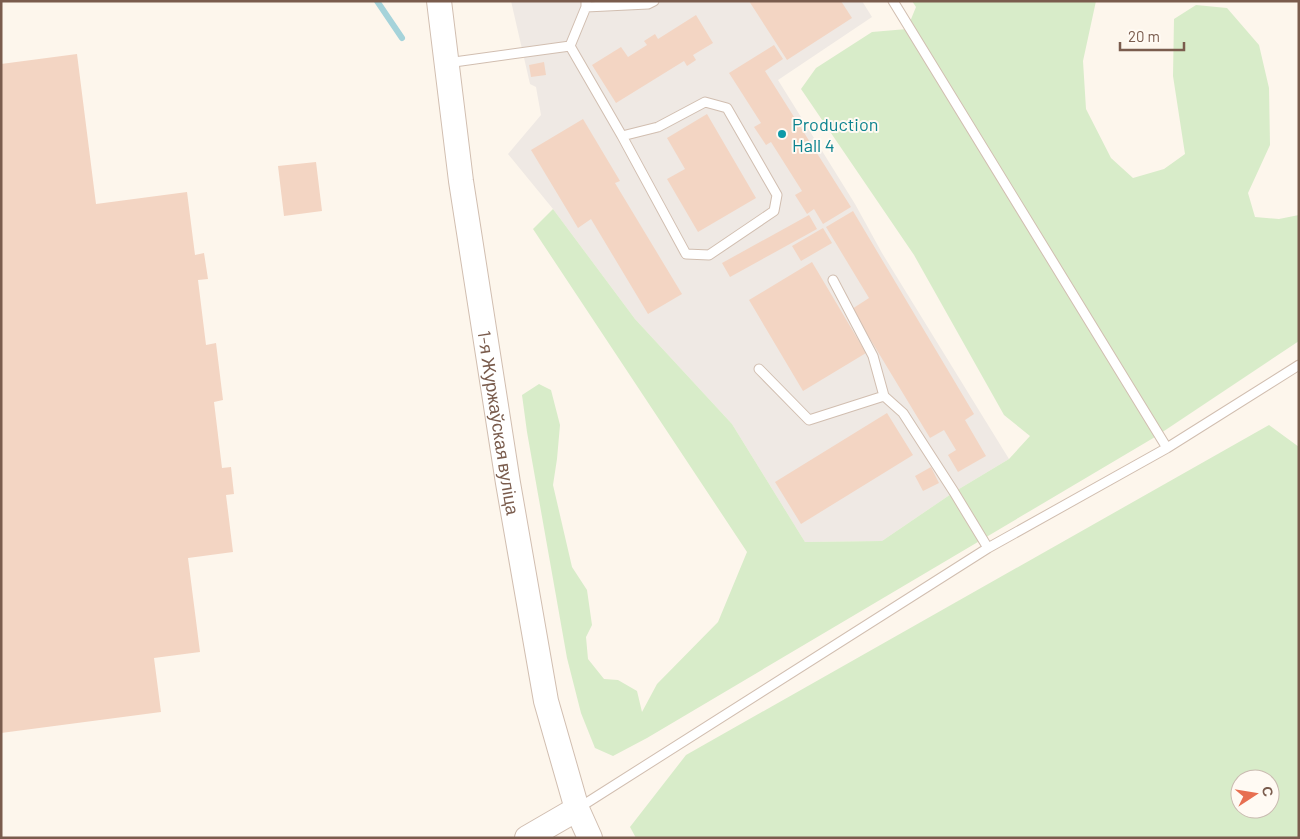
<svg xmlns="http://www.w3.org/2000/svg" width="1300" height="839" font-family="Barlow,sans-serif">
<rect width="100%" height="100%" fill="#fdf6ec"/>
<path fill="#efe9e4" d="M511,1H862L872,17L778,80L855,204L882,253L1009,459L954,492L882,541L805,542L732,424L635,319L553,209L508,154L541,115L536,87L530,84Z"/>
<path fill="#d8ecc9" fill-rule="evenodd" d="M912,1H1096L1083,61L1086,109L1111,158L1133,178L1164,169L1185,154L1173,76L1174,19L1196,5L1227,8L1259,45L1269,88L1270,145L1248,193L1255,217L1279,219L1299,215V341L1155,437L647,738L613,756L595,748L581,713L567,658L527,432L522,395L539,384L551,390L560,425L557,459L553,485L572,567L587,590L592,625L586,637L588,659L604,679L618,680L637,691L642,712L657,684L718,622L747,552L533,229L553,209L635,319L732,424L805,542L882,541L954,492L1009,459L1030,436L1004,415L914,255L801,89L816,68L872,32L907,29L916,7Z
M1269,425L1299,447V838H636L630,827L686,755ZM1240,779H1270V809H1240Z"/>
<g fill="none" stroke-linecap="round" stroke-linejoin="round">
<path stroke="#a5d3da" stroke-width="6" d="M377,1L402,38"/>
</g>
<path fill="#f3d5c3" d="M749,1H841L852,18L787,60Z
M696,15L713,43L693,55L696,60L687,66L684,61L616,103L592,65L621,47L628,57L647,45L644,41L655,34L658,39Z
M774,45L783,59L765,71L851,207L823,224L814,209L807,214L795,195L802,191L771,142L766,145L754,127L761,123L729,73Z
M77,54L96,204L187,192L195,255L204,253L208,279L198,280L206,345L216,343L223,400L214,402L222,468L231,467L234,494L226,495L233,552L188,558L200,652L154,658L161,712L1,733V64Z
M544,62L546,75L531,77L529,65Z
M707,114L756,198L698,232L667,179L685,169L667,138Z
M583,119L620,181L615,183L682,294L648,314L591,219L578,228L531,150Z
M316,162L322,211L284,216L278,166Z
M853,211L974,414L965,420L986,456L958,472L948,455L956,450L944,430L930,438L852,309L869,298L826,227Z
M809,215L817,229L730,277L722,263Z
M823,228L832,243L801,261L792,246Z
M812,262L866,353L803,391L749,300Z
M887,413L913,455L801,524L775,482Z
M931,467L939,483L923,491L915,476Z"/>
<g fill="none" stroke-linecap="round" stroke-linejoin="round">
<g stroke="#d1beb0" stroke-width="11">
<path id="service" d="M893,1L1167,448
M586,7L648,4L654,1
M570,46L586,7V2
M447,63L570,46L622,136L686,254L709,255L774,211L777,195L727,108L705,102L658,127L622,136
M833,280L873,356L884,396L903,413L954,492L988,548
M759,369L809,420L884,396
M577,809L988,548L1167,448L1299,365"/>
</g>
<g stroke="#d1beb0" stroke-width="26">
<g id="tertiary">
<path id="s1" d="M439,1L461,181L508,483L546,701L577,809L590,838"/>
<path d="M527,838L577,809"/>
</g>
</g>
<use href="#service" stroke="#fff" stroke-width="9"/>
<use href="#tertiary" stroke="#fff" stroke-width="24"/>
</g>
<circle fill="#0f9aa8" stroke="#fffaf3" stroke-width="2" cx="782" cy="134" r="5"/>
<g text-anchor="middle" dominant-baseline="central" stroke-width="4" stroke-linejoin="round" paint-order="stroke">
<g font-size="18" fill="#0d838f" stroke="#fffaf3" text-anchor="start">
<text x="792" y="124">Production<tspan x="792" dy="21">Hall 4</tspan></text>
</g>
<g font-size="18" fill="#7a5c4d" stroke="#fffaf3">
<text stroke="none"><textPath href="#s1" startOffset="426">1-я Журжаўская вуліца</textPath></text>
</g>
</g>
<rect width="1300" height="839" fill="none" stroke="#7a5c4d" stroke-width="5"/>
<g transform="translate(1255 794) rotate(78)"><circle r="24" fill="#fffaf3" stroke="#cabbb1"/>
<path d="M0-4L9 19L0 12L-9 19Z" fill="#e76f51"/>
<text y="-8" font-size="14" font-weight="bold" text-anchor="middle" fill="#7a5c4d">С</text>
</g>
<path d="M1120 42v8h64v-8" fill="none" stroke="#7a5c4d" stroke-width="2.5"/>
<text x="1128" y="42" font-size="15" fill="#7a5c4d" stroke="#fffaf3" stroke-width="4" paint-order="stroke">20 m</text>
</svg>
